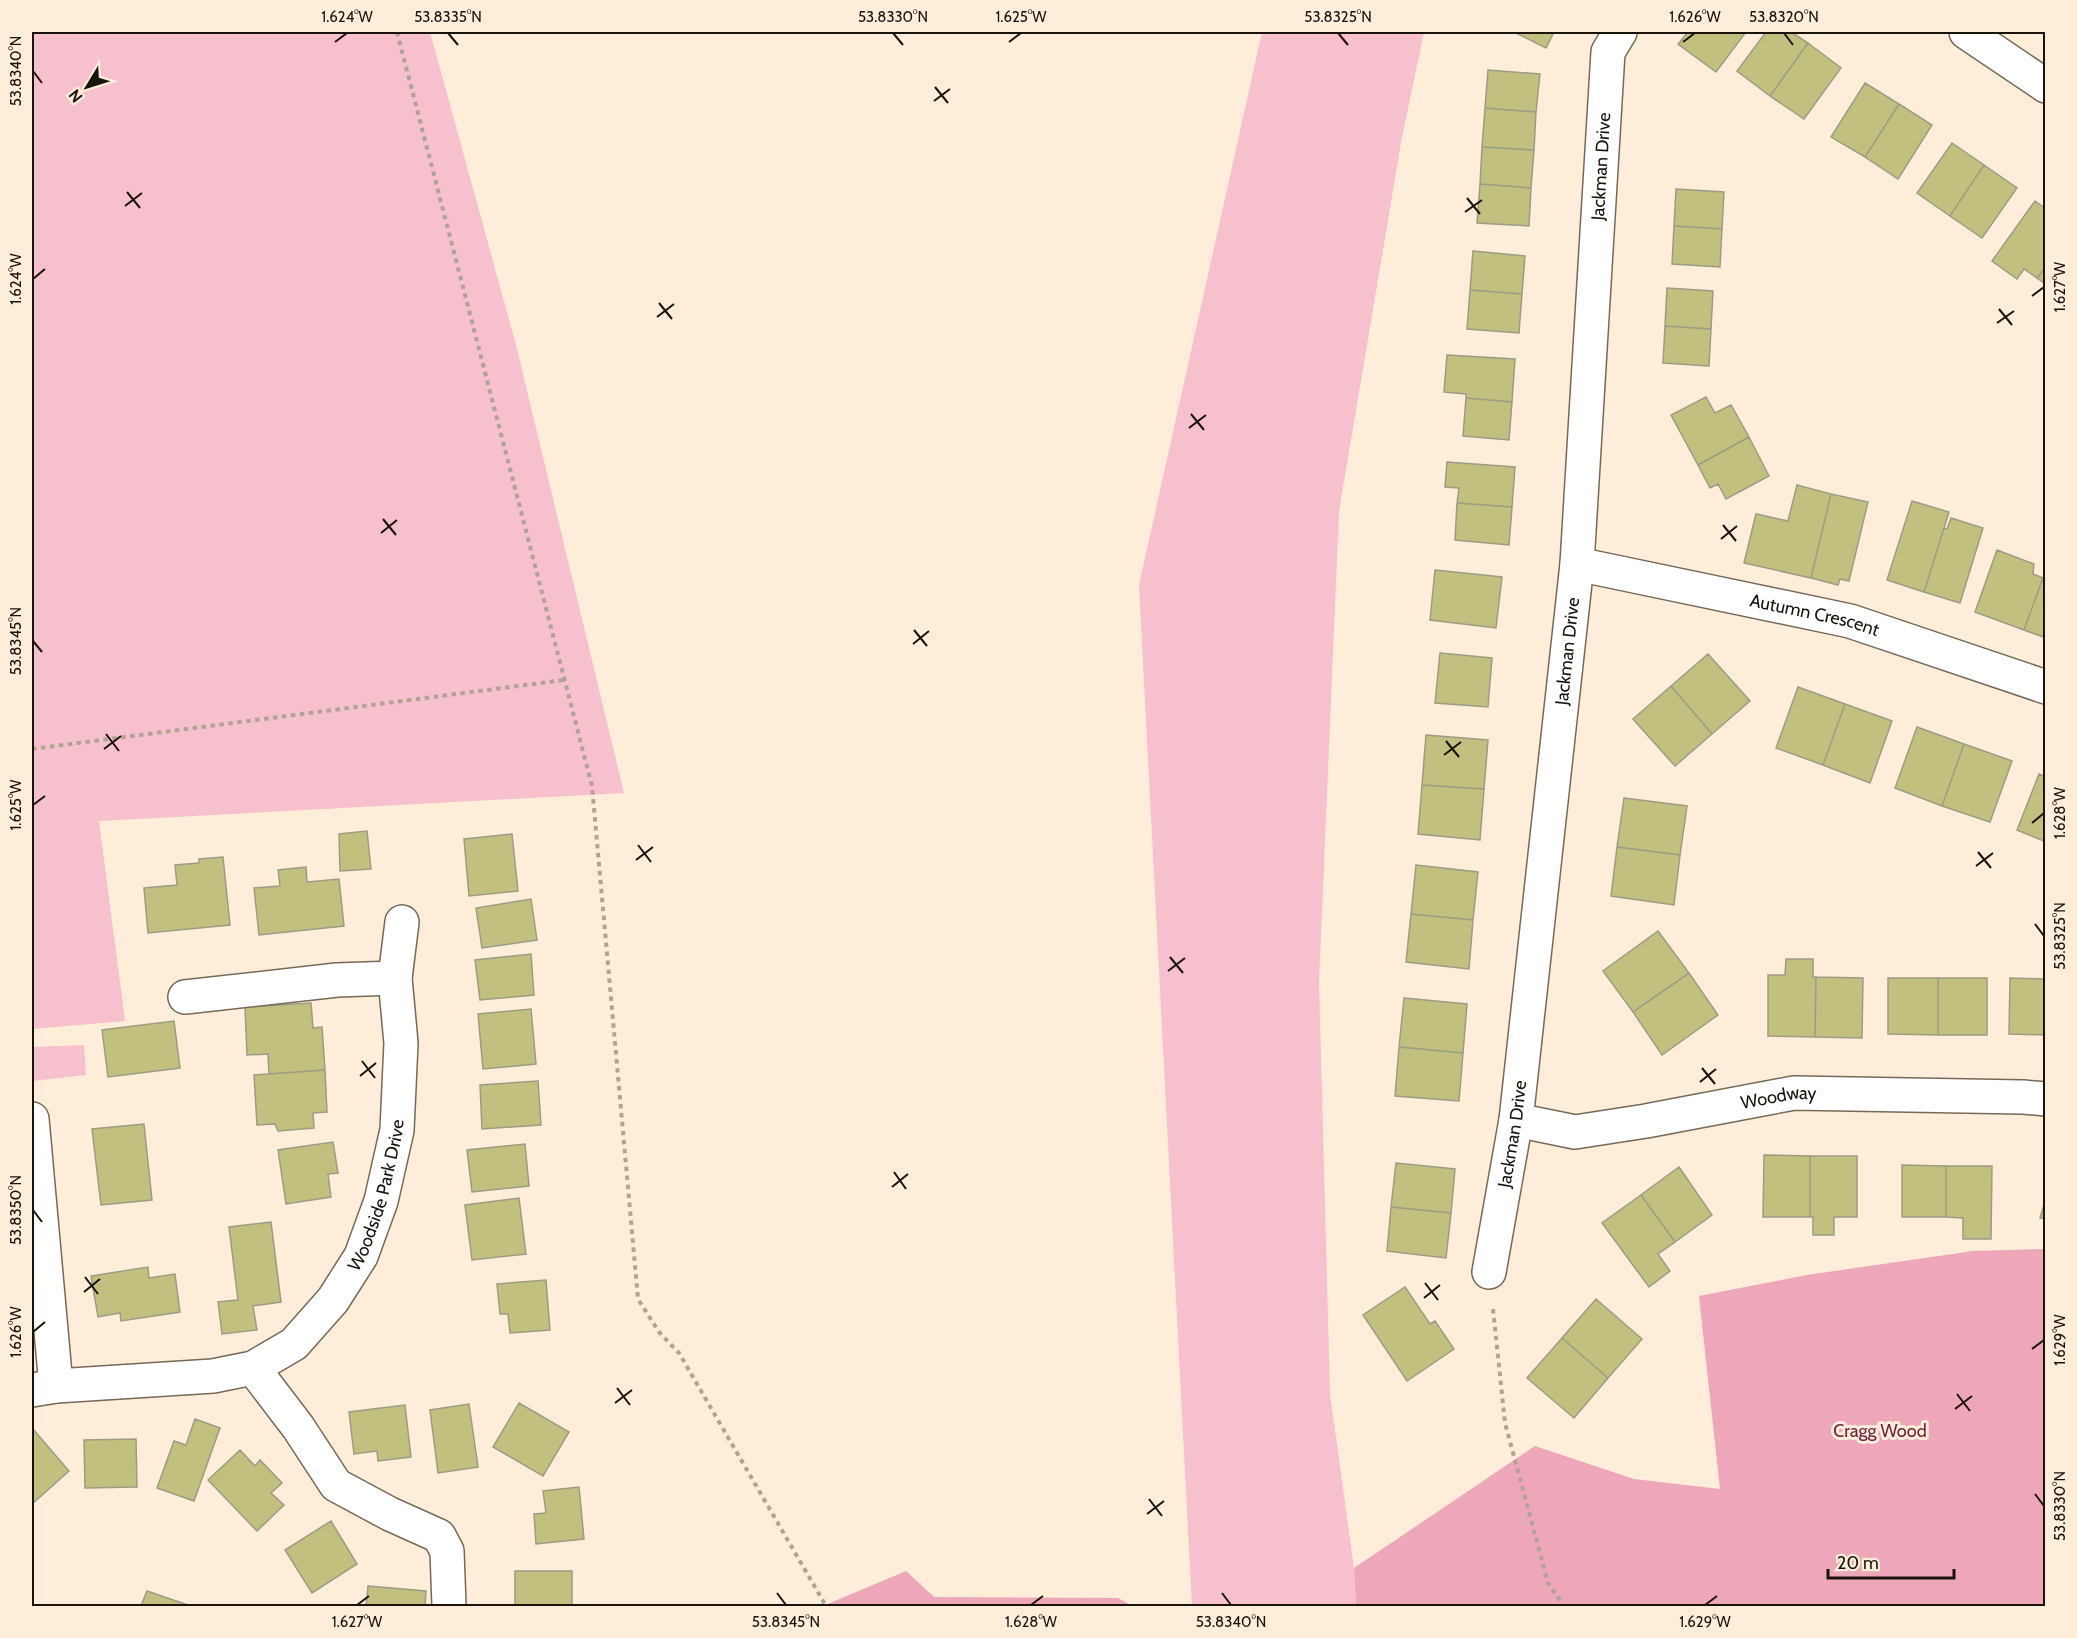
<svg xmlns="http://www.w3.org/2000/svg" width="2077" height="1638" font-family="Cabin,sans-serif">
<rect width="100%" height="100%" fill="#feedd9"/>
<path fill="#f6c0cc" d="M32,32H430L516,345L624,793L99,821L125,1021L32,1029Z
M1262,32H1424L1402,137L1339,511L1319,982L1330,1394L1354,1568L1356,1606H1192L1139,585Z
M84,1045L86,1075L32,1081V1047Z"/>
<path fill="#eea7b8" d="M2045,1249V1606H1356L1354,1568L1535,1446L1634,1479L1720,1489L1699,1296L1807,1275L1973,1251Z
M906,1571L934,1597L1118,1598L1132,1606H823Z"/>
<path fill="#c1c07e" stroke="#9c9c85" stroke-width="1.5" d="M1514,32H1554L1546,48Z
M1688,32H1746L1716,72L1678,44Z
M1766,32H1791L1808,43L1770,96L1737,71Z
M1808,43L1841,68L1804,119L1770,96Z
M1488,70L1540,74L1536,112L1485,108Z
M1865,83L1899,104L1865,157L1831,137Z
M1899,104L1932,125L1898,179L1865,157Z
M1485,108L1536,112L1534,150L1482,147Z
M1952,143L1984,165L1950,216L1917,193Z
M1482,147L1534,150L1531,188L1480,184Z
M1984,165L2017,188L1982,238L1950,216Z
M1480,184L1531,188L1529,226L1477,223Z
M1676,189L1724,192L1722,229L1674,226Z
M2035,201L2046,209V267L2037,278L2024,269L2017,279L1992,261Z
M1674,226L1722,229L1720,267L1672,264Z
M1473,251L1525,256L1522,294L1470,290Z
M2046,267V284L2037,278Z
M1667,288L1713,291L1711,329L1665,326Z
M1470,290L1522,294L1519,333L1467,329Z
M1665,326L1711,329L1709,366L1663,363Z
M1447,355L1515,359L1512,402L1466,398V394L1444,392Z
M1706,397L1715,413L1731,405L1749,437L1698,465L1671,415Z
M1466,398L1512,402L1509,440L1463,436Z
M1749,437L1769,476L1726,499L1718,484L1710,488L1698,465Z
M1447,462L1515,467L1512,507L1457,503L1459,488L1445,487Z
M1797,485L1831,494L1811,578L1744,563L1756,514L1788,521Z
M1831,494L1868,502L1849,581L1840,579L1838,585L1811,578Z
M1912,501L1949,512L1924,592L1887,580Z
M1457,503L1512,507L1509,545L1455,540Z
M1951,518L1983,528L1960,603L1924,592L1944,528L1947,529Z
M1997,550L2034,564L2033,574L2043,578L2024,630L1975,612Z
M1435,570L1502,577L1496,628L1430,620Z
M2043,578L2046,579V638L2024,630Z
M1440,653L1492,658L1488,707L1435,703Z
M1708,654L1750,701L1712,734L1671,686Z
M1671,686L1712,734L1675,766L1633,719Z
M1798,687L1845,704L1823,765L1776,748Z
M1845,704L1892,721L1870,783L1823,765Z
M1917,727L1964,744L1942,806L1895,788Z
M1426,735L1488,740L1484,789L1422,785Z
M1964,744L2012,761L1990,822L1942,806Z
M2039,774L2046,777V842L2017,830Z
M1422,785L1484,789L1480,840L1418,834Z
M1624,798L1687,806L1680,855L1617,847Z
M367,831L371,869L340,871L339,834Z
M512,834L518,891L469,896L464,839Z
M1617,847L1680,855L1674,905L1611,896Z
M223,857L230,925L148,933L144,888L177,885L175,865L199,863V859Z
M1416,865L1478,872L1473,920L1411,914Z
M306,867L307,882L339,879L344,926L259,935L254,888L280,886L278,870Z
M531,899L537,940L482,948L476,908Z
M1411,914L1473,920L1469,969L1406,962Z
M1658,931L1689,973L1633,1012L1603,971Z
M531,954L534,995L480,1000L475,960Z
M1786,959H1813V977H1816L1815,1037L1768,1036V975H1785Z
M1689,973L1718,1015L1662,1055L1633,1012Z
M1816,977L1863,978L1862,1038L1815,1037Z
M1888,978H1938V1035L1888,1034Z
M1938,978H1987V1035H1938Z
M2010,978L2046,979V1035L2009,1034Z
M1404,998L1467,1004L1463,1053L1399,1047Z
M311,1003L313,1028L322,1027L325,1070L269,1074L268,1054L247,1055L245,1007Z
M531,1009L536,1064L483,1069L478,1014Z
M174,1021L180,1068L108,1077L102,1030Z
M1399,1047L1463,1053L1459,1101L1395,1096Z
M325,1070L327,1112L313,1113L314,1128L278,1131L275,1124L257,1125L254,1075Z
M538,1081L541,1125L482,1129L480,1085Z
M144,1124L152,1200L101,1205L92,1129Z
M333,1142L338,1173L328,1174L331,1197L286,1204L278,1150Z
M525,1144L529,1186L472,1192L467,1150Z
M1764,1155L1810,1156V1217H1763Z
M1810,1156H1857V1217H1834V1235H1813V1217H1810Z
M1396,1163L1455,1169L1451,1213L1391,1207Z
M1902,1165L1946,1166V1217H1902Z
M1946,1166H1992L1991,1239H1963V1218L1946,1217Z
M1679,1167L1712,1215L1675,1242L1641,1195Z
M1641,1195L1675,1242L1658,1254L1670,1271L1649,1287L1602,1223Z
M519,1198L526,1254L472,1260L465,1205Z
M2046,1198V1219L2040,1218Z
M1391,1207L1451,1213L1446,1258L1387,1251Z
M271,1222L281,1302L253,1306L257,1330L222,1334L218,1302L238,1300L229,1227Z
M148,1267L149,1278L175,1274L180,1312L121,1321L120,1313L98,1317L91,1276Z
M546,1280L550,1330L510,1333L508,1314H500L497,1284Z
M1405,1287L1430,1324L1435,1321L1454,1349L1407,1381L1363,1315Z
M1596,1299L1642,1339L1608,1378L1562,1338Z
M1562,1338L1608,1378L1574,1418L1527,1378Z
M519,1403L569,1432L543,1476L493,1447Z
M469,1404L478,1467L438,1473L430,1410Z
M405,1405L411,1457L378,1461L377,1451L354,1454L349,1412Z
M195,1419L220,1428L194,1501L157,1488L174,1441L186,1445Z
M32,1428L69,1471L32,1504Z
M136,1439L137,1487L85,1488L84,1440Z
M240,1450L255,1466L260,1460L282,1483L271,1493L284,1505L257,1531L208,1480Z
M579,1487L584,1539L536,1544L534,1514L546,1513L543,1491Z
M331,1521L357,1564L312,1593L285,1550Z
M515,1571H572V1606H515Z
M368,1586L426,1591L425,1606H366Z
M147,1591L191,1606H141Z"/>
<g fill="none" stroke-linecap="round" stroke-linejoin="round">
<g stroke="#776957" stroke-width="36">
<g id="minor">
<path d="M1966,32L2046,86"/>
<path id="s1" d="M1577,564L1850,621L2046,687"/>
<path d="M185,997L337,980L395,978"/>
<path d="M32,1119L56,1386"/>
<path id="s2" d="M1516,1120L1575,1132L1646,1121L1794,1093L2023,1097L2046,1099"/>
<path id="s3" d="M1489,1272L1516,1120L1577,564L1608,52L1620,32"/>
<path d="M253,1368L298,1427L336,1485L390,1514L439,1536L447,1551L449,1606"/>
<path id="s4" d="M32,1390L56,1386L213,1376L253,1368L294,1344L333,1300L361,1256L381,1201L397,1130L401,1043L395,978L402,922"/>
</g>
</g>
<path stroke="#b0a393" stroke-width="4" stroke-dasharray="4.5 4.5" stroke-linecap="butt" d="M397,32L592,786L638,1299L659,1332L679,1353L826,1606
M32,749L564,680
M1493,1309L1505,1423L1548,1583L1564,1606"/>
<use href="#minor" stroke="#fff" stroke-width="33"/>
</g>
<path fill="none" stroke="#19130c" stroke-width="2" d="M448,33L458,45M893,33L903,45M1338,33L1348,45M1784,33L1793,45M335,42L347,33M1009,42L1021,33M1683,42L1695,33M33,71L42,83M935,87L948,103M934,101L950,89M127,192L140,208M1467,198L1480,214M125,206L142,193M1465,212L1482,200M33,279L45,269M2032,296L2044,287M659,303L672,319M1999,309L2012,325M657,317L674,304M1997,323L2014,311M1191,414L1204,430M1189,428L1206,415M383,519L396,535M1723,525L1736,541M381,533L397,520M1721,539L1737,526M914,630L927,646M33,641L42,652M913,644L929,631M106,734L119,751M1446,741L1459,757M104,749L121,736M1444,755L1461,742M33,805L45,796M2032,823L2044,813M638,845L651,862M1978,852L1991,868M636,860L653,847M1976,866L1993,853M2035,924L2044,936M1170,957L1183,973M1168,971L1185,958M362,1061L375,1078M1702,1068L1715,1084M360,1076L376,1063M1700,1082L1716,1069M894,1172L906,1189M892,1187L908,1174M33,1210L42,1222M85,1277L98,1294M1425,1283L1438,1300M84,1292L100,1279M1424,1298L1440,1285M33,1332L45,1322M2032,1349L2044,1340M617,1388L630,1405M1957,1394L1970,1411M615,1403L632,1390M1955,1409L1972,1396M2035,1494L2044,1506M1149,1499L1162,1516M1147,1514L1164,1501M777,1593L786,1605M1222,1593L1231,1605M357,1605L369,1596M1031,1605L1043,1596M1705,1605L1717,1596"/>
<g text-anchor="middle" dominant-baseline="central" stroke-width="6" stroke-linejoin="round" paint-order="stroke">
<g font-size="18" fill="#19130c" stroke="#feedd9">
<text stroke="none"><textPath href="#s3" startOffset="1112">Jackman Drive</textPath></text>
<text stroke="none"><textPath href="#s1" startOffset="243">Autumn Crescent</textPath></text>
<text stroke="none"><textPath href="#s3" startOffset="626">Jackman Drive</textPath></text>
<text stroke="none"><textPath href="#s2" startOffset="267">Woodway</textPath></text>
<text stroke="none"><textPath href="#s3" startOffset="140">Jackman Drive</textPath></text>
<text stroke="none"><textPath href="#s4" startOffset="444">Woodside Park Drive</textPath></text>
</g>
<g font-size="18" fill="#73213d" stroke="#feedd9">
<text x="1880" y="1431">Cragg Wood</text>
</g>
</g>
<rect width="2077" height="1638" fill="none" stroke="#feedd9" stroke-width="66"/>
<g transform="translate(87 87) rotate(232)" stroke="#feedd9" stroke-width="4.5" paint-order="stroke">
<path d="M0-4.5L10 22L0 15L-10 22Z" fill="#19130c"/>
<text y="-9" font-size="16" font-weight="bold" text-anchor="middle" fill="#19130c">N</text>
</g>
<path d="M1828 1569v9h126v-9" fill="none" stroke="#19130c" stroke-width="3"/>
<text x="1837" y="1569" font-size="18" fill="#19130c" stroke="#feedd9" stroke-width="4.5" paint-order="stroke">20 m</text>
<rect x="33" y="33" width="2011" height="1572" fill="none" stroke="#19130c" stroke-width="2"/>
<g font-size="15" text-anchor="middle" fill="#19130c">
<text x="347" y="22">1.624°W</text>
<text x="448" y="22">53.8335°N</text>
<text x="893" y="22">53.8330°N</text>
<text x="1021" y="22">1.625°W</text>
<text x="1338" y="22">53.8325°N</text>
<text x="1695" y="22">1.626°W</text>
<text x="1784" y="22">53.8320°N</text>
<text transform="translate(16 71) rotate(-90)" y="5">53.8340°N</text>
<text transform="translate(16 279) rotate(-90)" y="5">1.624°W</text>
<text transform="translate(2060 287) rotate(-90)" y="5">1.627°W</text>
<text transform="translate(16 641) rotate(-90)" y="5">53.8345°N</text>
<text transform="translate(16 805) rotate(-90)" y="5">1.625°W</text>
<text transform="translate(2060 813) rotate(-90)" y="5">1.628°W</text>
<text transform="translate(2060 936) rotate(-90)" y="5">53.8325°N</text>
<text transform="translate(16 1210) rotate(-90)" y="5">53.8350°N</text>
<text transform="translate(16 1332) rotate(-90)" y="5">1.626°W</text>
<text transform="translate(2060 1340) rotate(-90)" y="5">1.629°W</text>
<text transform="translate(2060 1506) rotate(-90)" y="5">53.8330°N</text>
<text x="357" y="1627">1.627°W</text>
<text x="786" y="1627">53.8345°N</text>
<text x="1031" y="1627">1.628°W</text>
<text x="1231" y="1627">53.8340°N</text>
<text x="1705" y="1627">1.629°W</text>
</g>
</svg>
